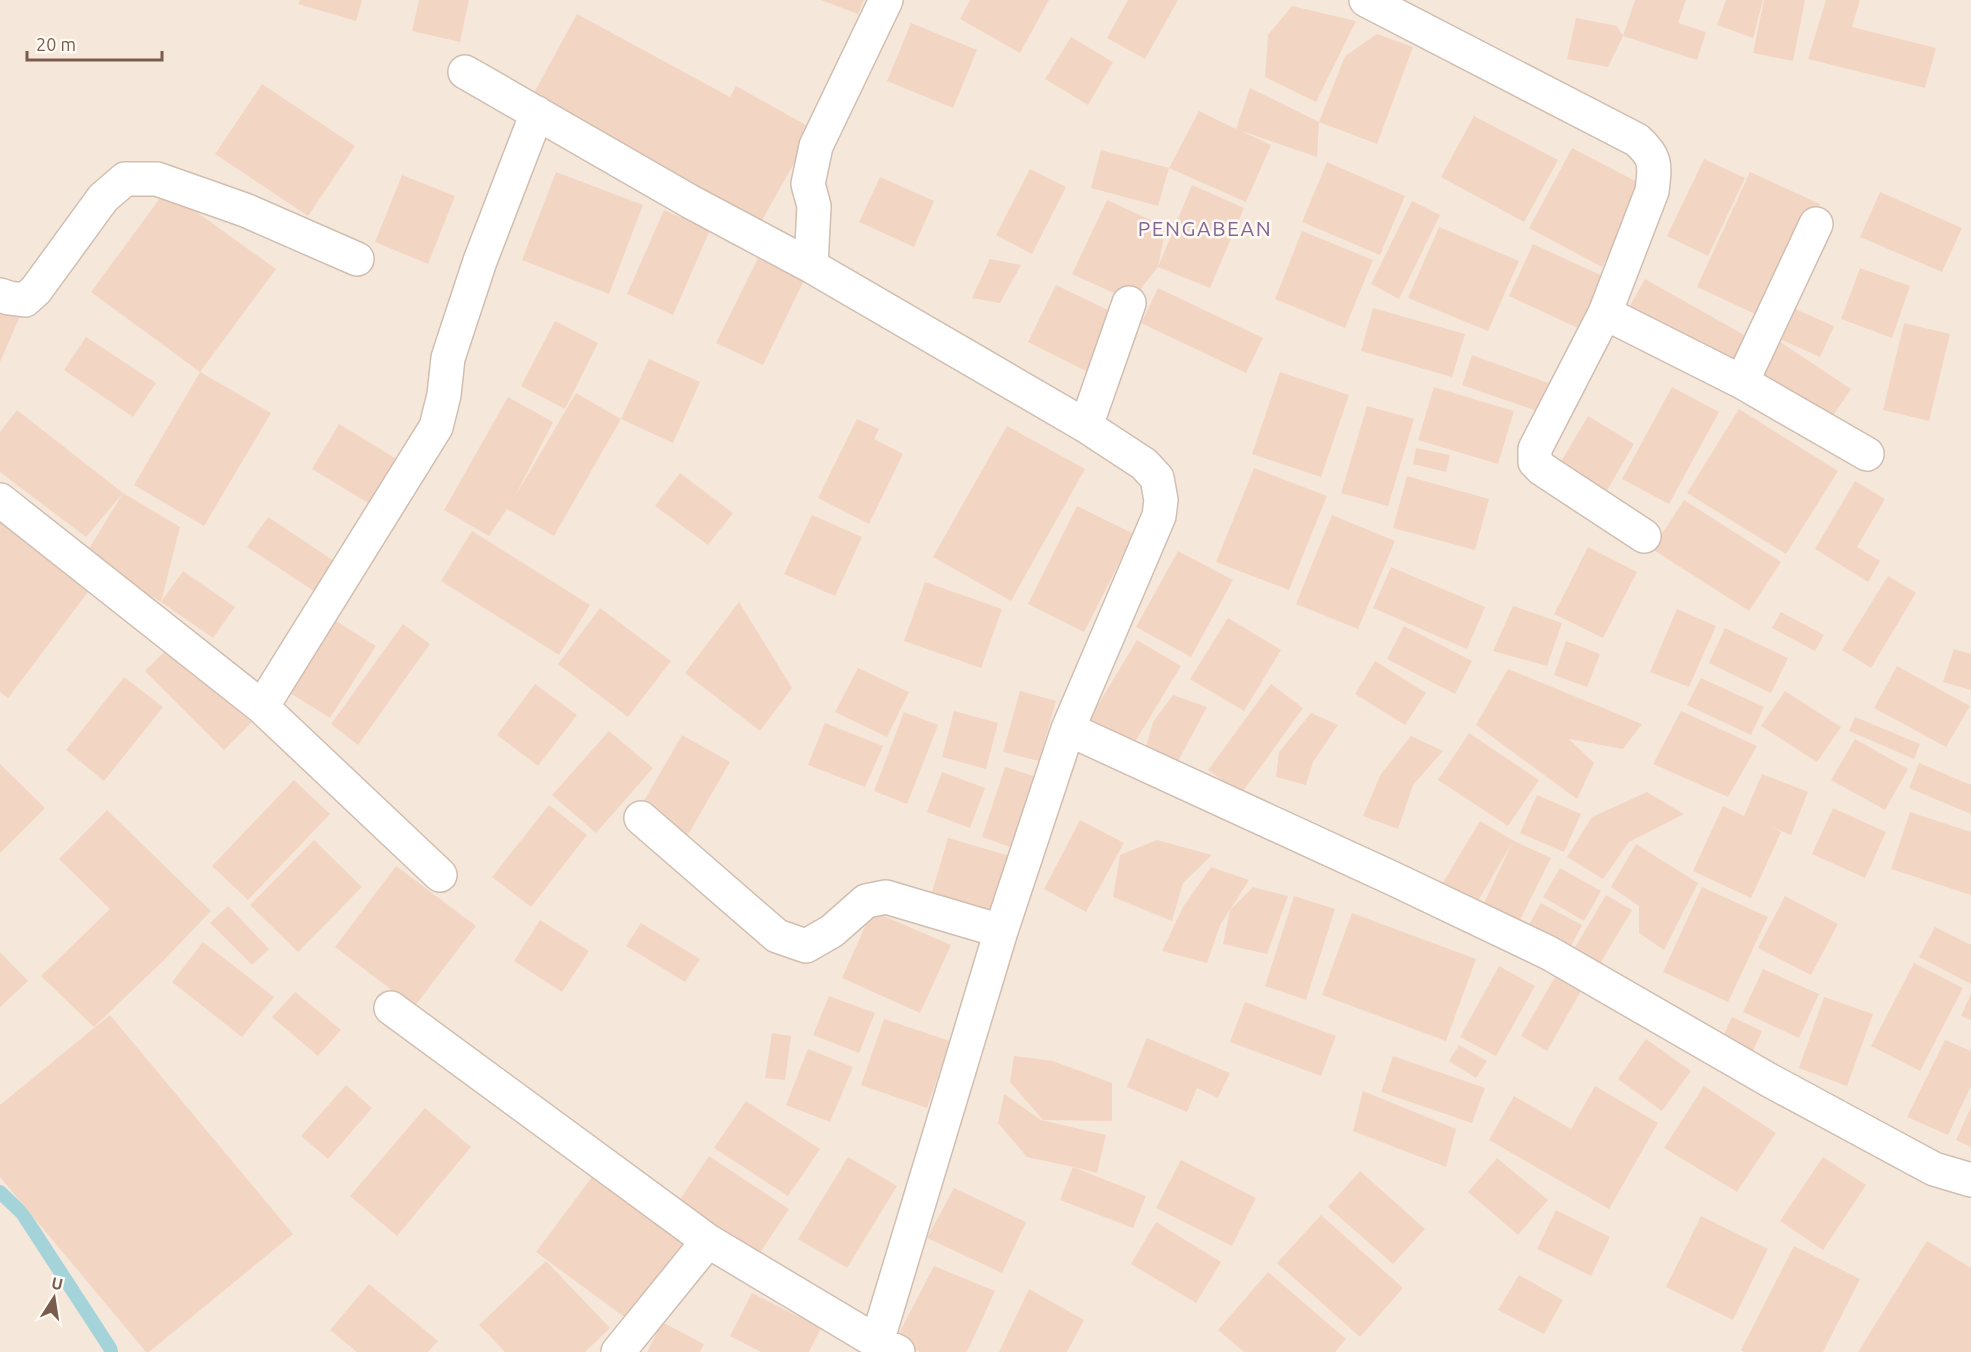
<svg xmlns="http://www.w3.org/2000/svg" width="1971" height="1352" font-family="Ubuntu,sans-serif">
<rect width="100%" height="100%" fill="#fdf6ec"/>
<path fill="#f5e8da" d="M0,0H1971V1352H0Z"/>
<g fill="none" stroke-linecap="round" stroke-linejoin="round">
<path stroke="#a5d3da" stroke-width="14" d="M0,1192L22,1213L110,1348L111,1352"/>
</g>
<path fill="#f3d5c3" d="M300,0H362L356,21L298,4Z
M419,0H469L460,42L412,31Z
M821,0H864L858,14Z
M970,0H1049L1020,53L960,19Z
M1128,0H1178L1145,59L1107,38Z
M1635,0H1686L1678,23L1706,32L1697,60L1623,36Z
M1726,0H1763L1753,38L1717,25Z
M1764,0H1805L1793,61L1753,53Z
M1826,0H1860L1852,27L1936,48L1925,88L1808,59Z
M1292,6L1356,21L1316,102L1265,77L1268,35Z
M577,14L730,97L736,86L813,129L759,226L530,100Z
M1576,18L1617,26L1623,36L1608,67L1567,59Z
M911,23L977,50L953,108L887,81Z
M1377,34L1413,47L1377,144L1319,122L1345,56Z
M1071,37L1113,62L1088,105L1045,79Z
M262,84L355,146L308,216L215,154Z
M1250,88L1319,122L1317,157L1239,130L1271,145L1246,202L1169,168L1199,111L1236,129Z
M1474,116L1558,160L1524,222L1441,177Z
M1572,148L1645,186L1602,267L1529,228Z
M1101,150L1169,168L1158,206L1091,188Z
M1704,159L1745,178L1708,256L1667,236Z
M1327,162L1405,196L1380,255L1302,222Z
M1030,169L1066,187L1032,254L996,235Z
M556,172L643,205L609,294L522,260Z
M1750,172L1820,204L1766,319L1697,287Z
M402,175L455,196L428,264L375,242Z
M880,177L934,201L914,247L859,222Z
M1192,185L1244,208L1210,288L1158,267Z
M166,190L276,269L200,372L271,413L204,526L134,485L200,372L91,292Z
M1880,192L1962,228L1942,272L1860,237Z
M1107,200L1166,227L1158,267L1131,301L1072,274Z
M1412,201L1440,215L1399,299L1371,284Z
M664,210L710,230L673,315L627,294Z
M1439,227L1519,261L1488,331L1408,298Z
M1302,231L1373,260L1345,328L1275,299Z
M1533,244L1605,277L1580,329L1509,296Z
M763,248L809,270L763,365L716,343Z
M990,259L1021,265L1000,303L972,298Z
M1860,268L1910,286L1892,338L1841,319Z
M1645,279L1746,336L1730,365L1628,309Z
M1056,285L1116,314L1088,372L1028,342Z
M1158,288L1263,338L1246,373L1141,323Z
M0,305L21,314L0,362Z
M1786,305L1834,326L1820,357L1773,336Z
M1373,308L1465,334L1452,377L1361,351Z
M555,321L598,343L565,409L521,386Z
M1904,323L1950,334L1929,421L1883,410Z
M86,337L156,383L133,417L64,370Z
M1779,341L1851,389L1826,426L1754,379Z
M1472,355L1551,384L1540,412L1462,385Z
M649,359L700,382L673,443L621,419L554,536L507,509L489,536L444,510L508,397L553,422L514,498L576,393L621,419Z
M1280,372L1349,395L1321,477L1252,454Z
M1434,387L1514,411L1498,464L1418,440Z
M1672,387L1719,412L1669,504L1622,479Z
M1367,406L1414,419L1388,506L1341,493Z
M1739,409L1838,471L1786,554L1687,493Z
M17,410L123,493L180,527L161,602L84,557L123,493L86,537L0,472V432Z
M1588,416L1634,444L1606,492L1559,465Z
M857,419L879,429L874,439L903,454L869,524L818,498Z
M339,424L400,461L373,506L312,469Z
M1007,426L1085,469L1011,601L933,557Z
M1416,448L1450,455L1446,472L1413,464Z
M1254,468L1327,496L1289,590L1216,562Z
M680,473L733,513L708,545L655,506Z
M1407,476L1489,499L1475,550L1393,528Z
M1855,481L1885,499L1857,547L1880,561L1868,582L1815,549Z
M1684,500L1781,562L1749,611L1652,549Z
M1077,506L1134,534L1084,632L1028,604Z
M812,515L862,537L835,596L784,574Z
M1332,515L1395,541L1358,629L1296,604Z
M0,516L91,588L8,698L0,692Z
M268,517L340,565L320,595L247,547Z
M472,531L590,605L559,655L441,581Z
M1588,547L1637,572L1603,638L1554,614Z
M1178,551L1233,580L1191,657L1136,627Z
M1391,567L1485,607L1467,649L1373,608Z
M183,571L235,607L213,638L161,602Z
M1888,576L1916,593L1871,668L1842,650Z
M925,582L1002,609L981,668L904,641Z
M739,602L792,688L760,731L685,673Z
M1513,606L1562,623L1547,666L1493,651Z
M600,608L671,661L628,717L558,664Z
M1677,609L1716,626L1689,687L1650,672Z
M1781,612L1824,635L1815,651L1772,628Z
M328,616L376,646L330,718L282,688Z
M1228,618L1281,650L1244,711L1190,679Z
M403,624L430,644L358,745L331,724Z
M1404,626L1472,661L1455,694L1387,659Z
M1725,628L1788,658L1771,693L1709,663Z
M1137,640L1181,666L1133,745L1089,720Z
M175,641L254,720L224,750L145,671Z
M1566,641L1600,654L1587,687L1554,675Z
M1954,649L1971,654V690L1943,682Z
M1375,661L1426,693L1405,725L1355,694Z
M1897,666L1970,706L1946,747L1874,708Z
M858,668L909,692L887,737L835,712Z
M1508,669L1642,724L1623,749L1569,739L1594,763L1577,799L1476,725Z
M124,677L163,707L104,781L66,750Z
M1701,678L1764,707L1751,735L1687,705Z
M535,684L577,715L538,766L497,735Z
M1271,684L1303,708L1241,794L1208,770Z
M1020,691L1056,701L1039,761L1003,752Z
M1785,691L1841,727L1817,762L1761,726Z
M1173,695L1207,707L1176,765L1144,753L1153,722Z
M954,711L998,723L986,769L942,757Z
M1681,711L1757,746L1728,797L1653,764Z
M904,712L938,725L907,804L874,791Z
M1311,713L1338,725L1313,762L1306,785L1276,777L1279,752Z
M1855,717L1920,744L1914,759L1849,731Z
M825,723L883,746L865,787L808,765Z
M609,731L653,768L596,833L552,795Z
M1469,733L1539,780L1508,826L1438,780Z
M682,735L730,762L685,840L637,813Z
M1411,736L1443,751L1413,785L1398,829L1363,816L1381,774Z
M1855,739L1908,769L1885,810L1831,780Z
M1919,763L1971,785V814L1909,788Z
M0,764L45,808L0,853Z
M1005,767L1037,777L1013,848L982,837Z
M942,772L985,788L970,828L927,812Z
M1762,774L1808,792L1791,835L1772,827L1781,832L1751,898L1693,871L1723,806L1744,816Z
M294,780L330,814L248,900L212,866Z
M1647,792L1684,814L1629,842L1603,879L1567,857L1592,817Z
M1537,795L1581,814L1564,852L1520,833Z
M549,805L587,835L531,907L492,877Z
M1833,808L1886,832L1865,878L1812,854Z
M107,810L211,911L163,961L94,1027L41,976L110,909L59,859Z
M1910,812L1971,832V895L1891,869Z
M1080,820L1124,843L1086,912L1044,889Z
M1480,821L1514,841L1551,858L1519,922L1483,905L1512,843L1475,906L1441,886Z
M948,838L1013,857L994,918L930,899Z
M314,840L362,887L298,952L250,905Z
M1157,840L1212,855L1183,883L1172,921L1113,897L1120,855Z
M1636,844L1698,883L1664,950L1639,933V906L1611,887Z
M396,866L476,926L414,1007L335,947Z
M1211,867L1249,880L1230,910L1253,887L1288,896L1267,954L1223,944L1230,910L1220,925L1207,963L1162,951L1183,907Z
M1560,868L1601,891L1584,921L1543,897Z
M1702,887L1768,917L1728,1002L1663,972Z
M1606,895L1632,910L1595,972L1570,956Z
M1294,896L1335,909L1306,1000L1265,986Z
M1785,896L1838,924L1811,975L1758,948Z
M1541,903L1582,925L1569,950L1527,928Z
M228,906L269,949L252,965L210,923Z
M872,911L951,945L920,1013L842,978Z
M1352,913L1476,959L1446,1041L1322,995Z
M540,920L589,951L562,992L514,961Z
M641,923L700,959L685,982L626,946Z
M1935,927L1971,945V984L1919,957Z
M203,942L274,997L242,1037L172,982Z
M0,952L28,981L0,1007Z
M1914,963L1963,988L1920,1071L1871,1046Z
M1499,966L1535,986L1496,1056L1460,1037Z
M1763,969L1819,994L1799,1038L1743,1012Z
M1555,977L1581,991L1547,1051L1521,1036Z
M295,992L341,1030L318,1056L272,1017Z
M1971,994V1020L1961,1016Z
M829,996L875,1013L859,1053L813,1035Z
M1824,997L1873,1014L1847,1086L1799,1068Z
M1245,1002L1336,1036L1321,1076L1230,1042Z
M110,1015L293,1234L149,1352H146L0,1177V1105Z
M1732,1017L1762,1031L1749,1059L1719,1045Z
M884,1019L950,1041L927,1108L861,1085Z
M772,1033L791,1036L785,1080L765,1078Z
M1147,1038L1230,1073L1218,1098L1197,1088L1187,1112L1127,1087Z
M1646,1039L1691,1071L1662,1111L1618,1079Z
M1945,1040L1971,1051V1086L1948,1135L1907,1117Z
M1459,1045L1487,1061L1476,1078L1449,1061Z
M808,1049L853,1067L830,1122L786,1105Z
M1014,1056L1053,1061L1112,1083V1121L1043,1120L1010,1082Z
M1393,1056L1485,1088L1472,1123L1381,1092Z
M346,1085L372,1108L328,1159L301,1136Z
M1595,1086L1658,1123L1609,1209L1489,1140L1514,1096L1571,1129Z
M1704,1086L1776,1133L1737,1192L1664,1148Z
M1363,1091L1456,1129L1446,1167L1353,1131Z
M1004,1094L1041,1120L1106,1135L1097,1173L1073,1167L1146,1196L1133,1228L1060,1200L1073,1167L1027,1157L998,1123Z
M746,1101L820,1149L788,1196L714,1148Z
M1971,1107V1147L1956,1140Z
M425,1108L471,1147L397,1236L350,1196Z
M709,1156L789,1209L755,1260L675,1207Z
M848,1157L897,1186L847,1268L798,1239Z
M1823,1157L1866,1185L1823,1250L1780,1221Z
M1497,1158L1548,1200L1518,1235L1468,1192Z
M1181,1160L1256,1198L1232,1246L1156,1208Z
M1360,1171L1425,1229L1393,1264L1328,1207Z
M592,1177L687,1246L631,1322L536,1252Z
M954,1188L1026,1222L1002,1273L927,1238Z
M1556,1210L1610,1237L1591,1276L1537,1249Z
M1321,1215L1403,1288L1360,1337L1277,1263Z
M1701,1216L1768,1249L1733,1320L1666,1287Z
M1156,1222L1221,1262L1196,1303L1131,1264Z
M1927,1241L1971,1268V1352H1858Z
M1794,1246L1860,1279L1823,1352H1744L1741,1350Z
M546,1261L610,1328L585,1352H505L479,1325Z
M934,1266L995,1291L967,1352H920L895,1341Z
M1268,1272L1346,1339L1335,1352H1244L1218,1330Z
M1519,1275L1563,1300L1544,1334L1498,1310Z
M369,1284L438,1341L428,1352H357L330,1330Z
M1029,1289L1084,1320L1067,1352H999Z
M752,1293L821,1328L809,1352H761L730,1336Z
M662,1322L704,1344L700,1352H647Z"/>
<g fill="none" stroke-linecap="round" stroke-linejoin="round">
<g stroke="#d1beb0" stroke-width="36">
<path id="minor" d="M1366,0L1637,140C1657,158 1655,165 1652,191L1605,313L1535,449V462L1542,469L1644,536
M465,72L691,202L811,266
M0,295L9,298L25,300L36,290L103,198L125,179H157L245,210L357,259
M1605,313L1742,382L1867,454
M1742,382L1816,224
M1086,426L1129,303
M0,500L262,707L436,427L444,395L448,358L480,261L537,113
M262,707L440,875
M1068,729L1394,879L1549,953L1769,1080L1934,1169L1971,1180
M641,818L777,936L806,946L832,931L866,901L886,897L1001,931L1068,729L1159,516L1161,500L1157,478L1144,464L1086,426L811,266L814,206L808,184L816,146L886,0
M391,1008L708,1241L877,1342L898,1352
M877,1342L1001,931
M618,1352L708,1241"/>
</g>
<use href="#minor" stroke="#fff" stroke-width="33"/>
</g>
<g text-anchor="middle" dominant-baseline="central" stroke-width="5" stroke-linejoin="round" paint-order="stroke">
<g font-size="21" letter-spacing="1.5" fill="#846695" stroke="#fffaf3">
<text x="1205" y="228">PENGABEAN</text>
</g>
</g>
<g transform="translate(54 1298) rotate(12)" stroke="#fffaf3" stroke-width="4.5" paint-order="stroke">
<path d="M0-4.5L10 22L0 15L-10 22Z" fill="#7a5c4d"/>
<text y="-9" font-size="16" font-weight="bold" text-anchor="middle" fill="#7a5c4d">U</text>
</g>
<path d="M27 51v9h135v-9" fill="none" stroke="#7a5c4d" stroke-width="3"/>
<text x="36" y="51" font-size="18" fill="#7a5c4d" stroke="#fffaf3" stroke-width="4.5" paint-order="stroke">20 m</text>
</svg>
